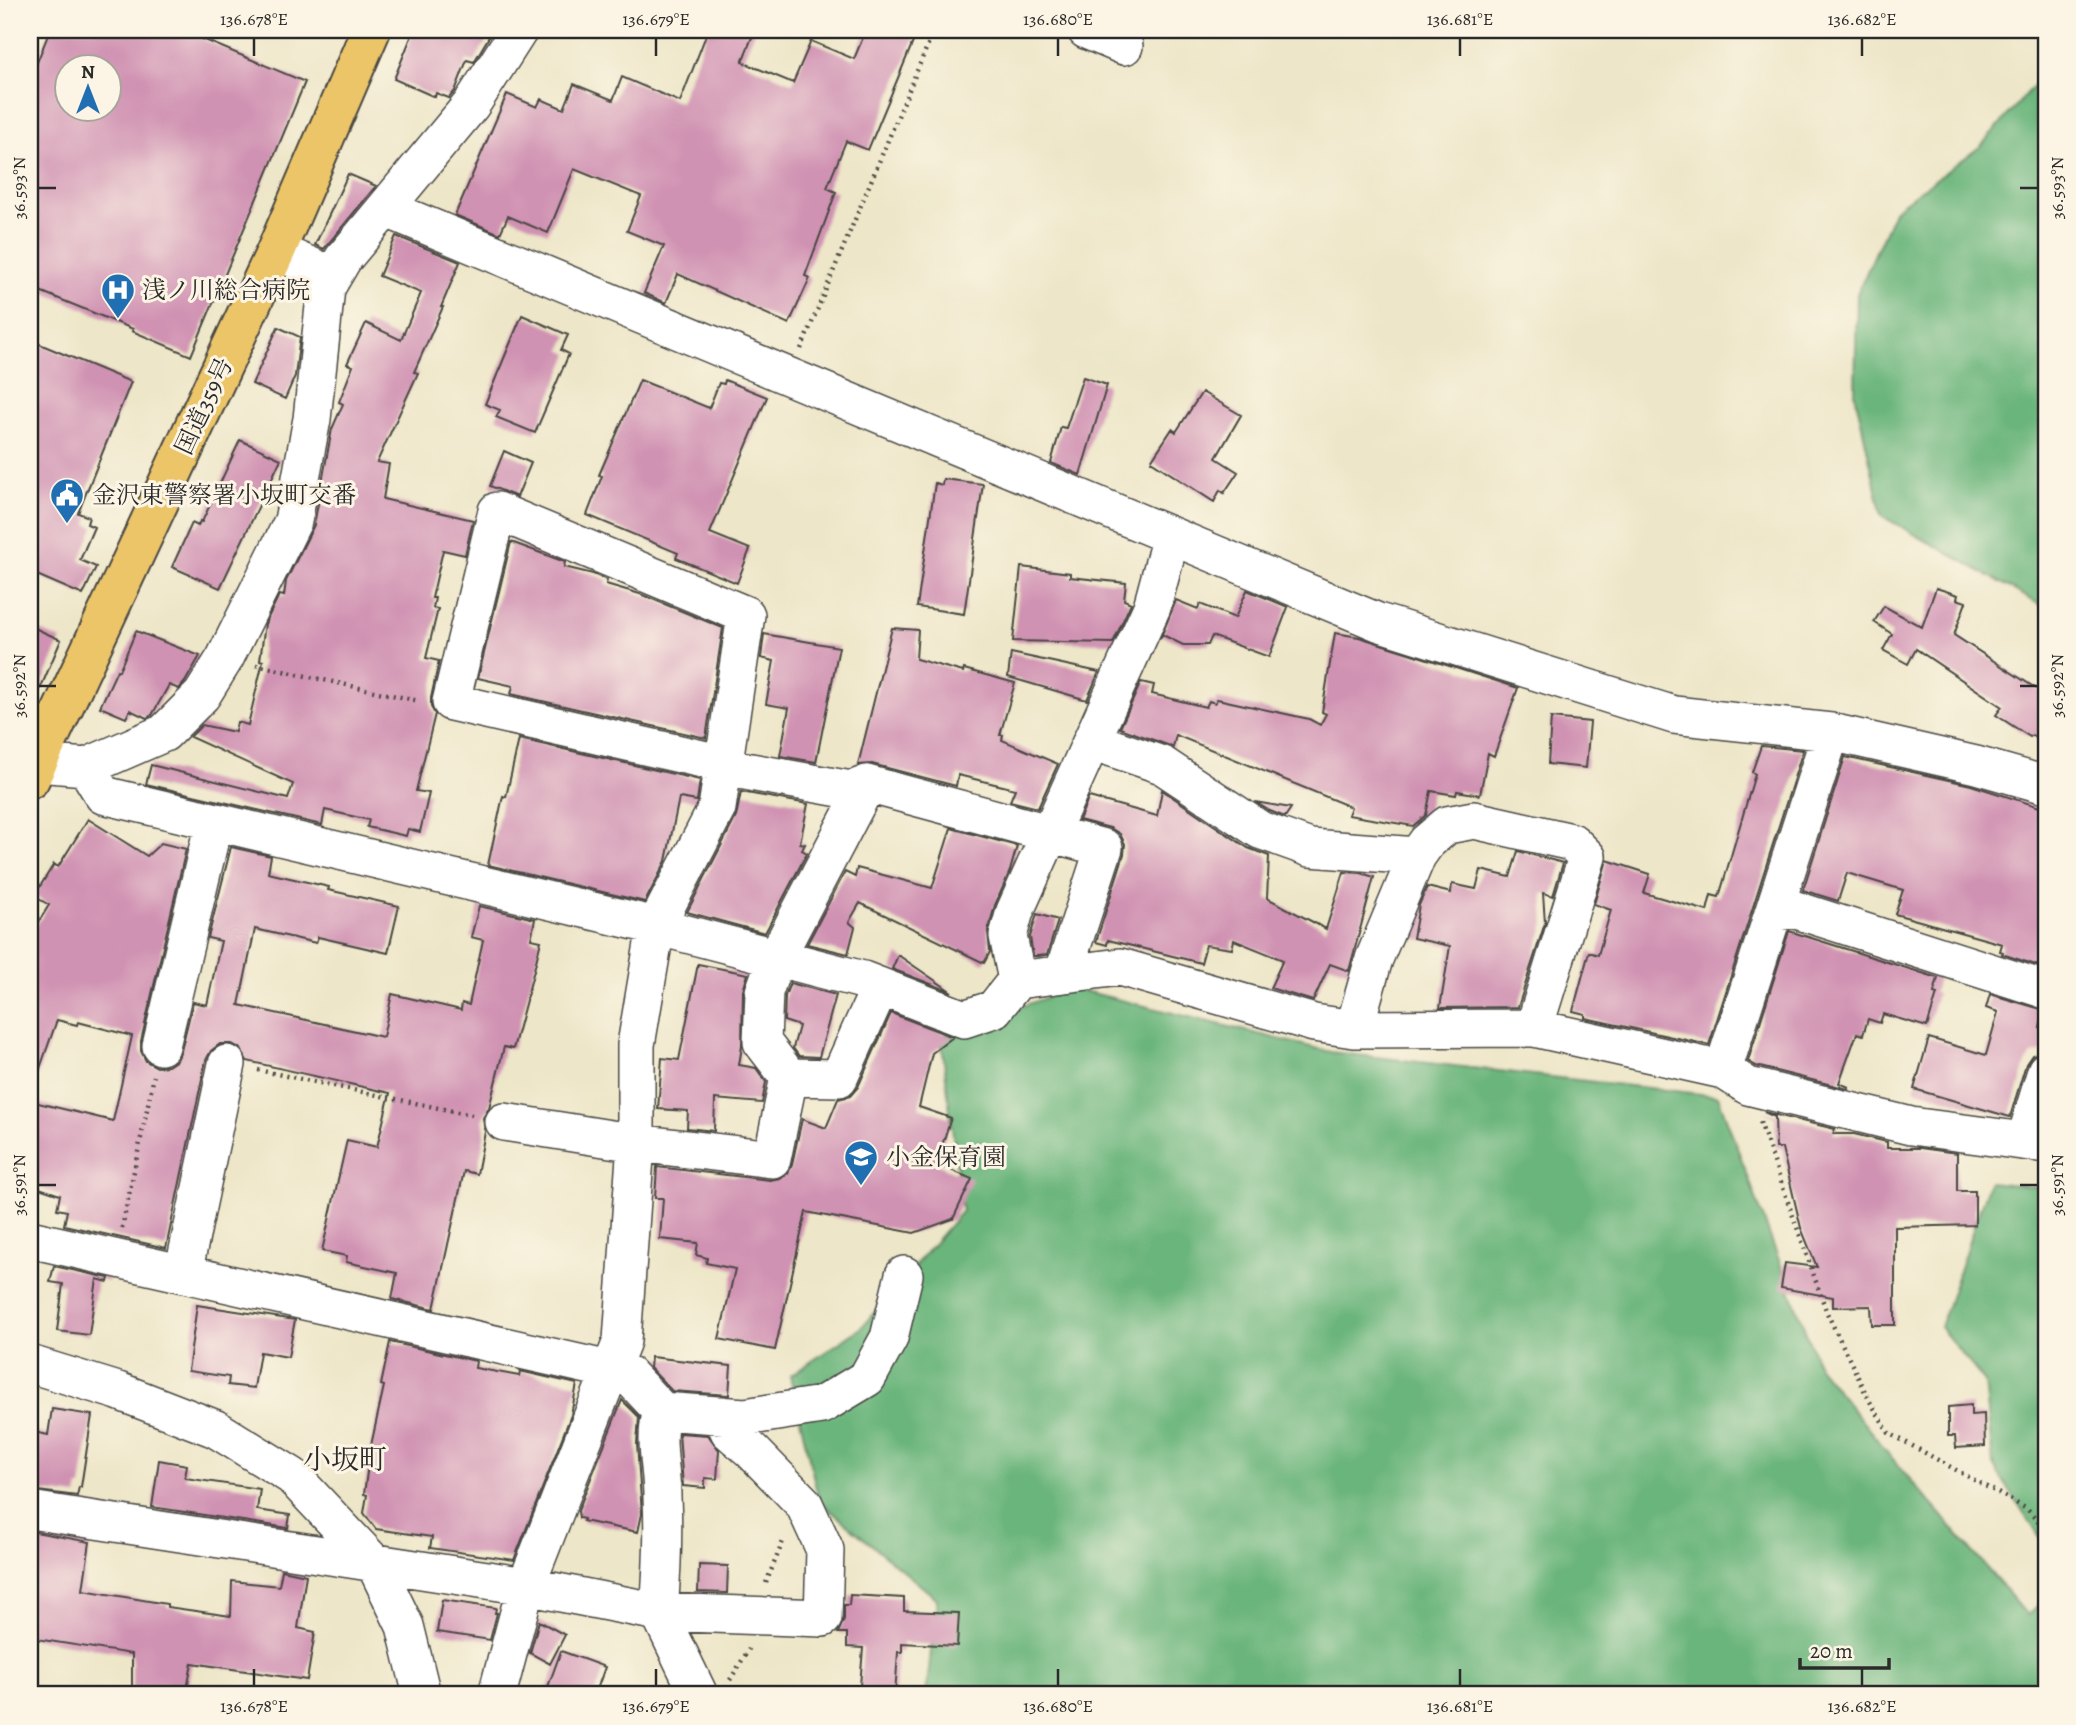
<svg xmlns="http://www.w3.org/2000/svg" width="2076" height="1725" font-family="Alegreya,'Noto Serif JP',serif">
<rect width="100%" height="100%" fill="#fcf5e5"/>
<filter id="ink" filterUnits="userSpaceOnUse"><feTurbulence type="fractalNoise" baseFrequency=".0143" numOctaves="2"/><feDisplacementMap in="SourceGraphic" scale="14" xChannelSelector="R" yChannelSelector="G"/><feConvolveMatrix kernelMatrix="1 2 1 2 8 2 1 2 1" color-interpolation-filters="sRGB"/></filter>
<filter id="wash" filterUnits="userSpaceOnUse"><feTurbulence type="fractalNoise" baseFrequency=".00686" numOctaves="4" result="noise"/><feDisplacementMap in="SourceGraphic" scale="28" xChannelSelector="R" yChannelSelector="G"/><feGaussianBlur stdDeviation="1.57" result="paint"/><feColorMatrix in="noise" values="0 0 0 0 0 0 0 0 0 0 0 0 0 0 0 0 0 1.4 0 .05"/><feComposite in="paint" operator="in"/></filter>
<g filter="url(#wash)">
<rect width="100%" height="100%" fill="#ede6c8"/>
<path fill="#6bb57c" stroke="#4b7054" stroke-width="2" d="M2046,72V608L1882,516L1855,394L1857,294L1895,209L1981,146Z
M1072,988L1331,1052L1718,1096L1819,1368L1896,1463L2027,1615L2046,1600V1695H926L937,1599L819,1501L790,1376L861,1328L962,1211L941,1036Z
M1989,1182L2046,1188V1547L1993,1465L1985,1382L1940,1327Z"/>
<g id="blocks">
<path fill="#d092b2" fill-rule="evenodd" d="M50,30H204L200,38L305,82L191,356L132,331L133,329L30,287V80ZM66,66H108V108H66Z
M414,30H493L474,62L467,60L455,91L449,98L436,93L435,97L394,79Z
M708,30H755L742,62L793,83L811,41L854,59L866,30H918L868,150L846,141L827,188L836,192L805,276L810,278L789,324L678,274L666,303L644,293L664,246L627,231L641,196L574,169L548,233L508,216L500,234L455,215L507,94L537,107L541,99L564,109L574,84L613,100L622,77L680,102Z
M348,174L376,186L324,249L315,245Z
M396,236L460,262L441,307H443L414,372L418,373L377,462L389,464L383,499L473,520L465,555L443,550L432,598H435L433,608L438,609L426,658L439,661L431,698V707L435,714L416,791L429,793L420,832L408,829L406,836L367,827L369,820L325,810L322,825L146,784L151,765L288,799L293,784L190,737L202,725L235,732L237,722L248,725L263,661L260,660L265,624L279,595L284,596L286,581L314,525L332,429L343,404L339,402L353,366L347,364L366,323L401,340L421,293L379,276Z
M522,315L568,335L561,350L569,354L535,433L496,417L500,410L485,404Z
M278,327L300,337L295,376L285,399L252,384Z
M30,340L131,382L78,513L89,517L87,524L94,527L80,560L96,567L83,595L30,572Z
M1083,377L1107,385L1080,475L1051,463L1061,427L1066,428Z
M640,380L709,408L719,383L724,384L725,380L767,397L710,533L750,549L737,583L676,558L678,553L587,515L602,476L599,475Z
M1202,392L1241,415L1216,458L1238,472L1224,493L1220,490L1214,502L1151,461L1172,429L1176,432Z
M240,440L281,459L220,588L172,567L192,523L198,526L200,521L202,522Z
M504,451L531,463L517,497L490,486Z
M943,479L983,484L964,614L917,607L935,483L942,485Z
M511,542L565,562L564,567L593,574L607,580L606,584L640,594L723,628L706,738L511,694L513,686L478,678Z
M1021,567L1070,573V577L1126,583L1124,600L1131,603L1113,643L1013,641Z
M1936,588L1958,595L1957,599L1966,602L1954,635L2046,695V745L2032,735L2030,737L1996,715L2002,707L1916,649L1908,664L1883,650L1892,634L1874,622L1884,606L1922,627Z
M1247,590L1288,607L1269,657L1212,636L1208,645H1183L1163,635L1160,639L1176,600L1198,609L1200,604L1235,618Z
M30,626L61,640L30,713Z
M892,628L918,630L916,659L963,672L964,669L1015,683L1000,735H1003L1002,740L1058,764L1038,808L1010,801L1015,789L958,775L956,786L872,764L858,765Z
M136,631L200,656L185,682L179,689L169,685L152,715L147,718L130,710L126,718L100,707L117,670L119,671Z
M1335,633L1359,637L1518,688L1494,756L1488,753L1480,795L1457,791L1456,795L1431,791L1426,815L1413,826L1348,815L1351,807L1176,735L1173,747L1120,728L1141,682L1154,685L1152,694L1206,707L1209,701L1215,703L1217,699L1309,719L1320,725L1326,714L1322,712Z
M764,634L839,647L816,762L780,756L789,708L766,704L774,661L761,658Z
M1011,653L1099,672L1087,700L1008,677Z
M1551,718L1590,722L1586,768L1548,764Z
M519,739L700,780L697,801L679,798L666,861L645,902L488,865L503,796L506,797Z
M1761,746L1803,750L1709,1045L1585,1018V1014L1573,1011L1589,952L1598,955L1611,910L1594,904L1607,860L1650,874L1644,893L1707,911L1711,895L1719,897L1755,774L1752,772Z
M1845,757L1971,785L2046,809V952L2042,967L2002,954L2003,952L2000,951L2002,944L1895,914L1903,890L1847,873L1838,901L1803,890Z
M1162,790L1248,848L1269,856L1267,898L1326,929L1344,872L1361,873L1374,877L1349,971L1330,964L1313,1001L1270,988L1283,960L1234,940L1232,949L1206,945L1201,963L1108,940L1107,945L1096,942L1124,854L1125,844L1120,834L1110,828L1079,820L1089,797L1157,816Z
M741,792L808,804L800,843L805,844L802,850L807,853L765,933L687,912L736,817Z
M1255,802L1291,808L1285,817L1270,811Z
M88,819L147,856L161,843L186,849L141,1041V1051L146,1061L157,1067L168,1066L177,1060L181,1051L193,1002L207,1005L221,941L208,938L231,847L271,856L268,873L329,887L328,890L399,906L388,953L318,937L316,943L255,929L239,1005L383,1037L392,994L461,1010L462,1003L469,1005L483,940L471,937L479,906L535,919L531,939L541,941L534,970L513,1049L504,1047L489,1108L483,1118L485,1132L477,1174L464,1171L434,1309L392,1299L397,1273L346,1262L347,1256L322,1251L347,1140L377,1147L390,1093L247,1061L241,1049L232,1044H220L211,1051L206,1060L166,1248L64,1225L67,1211L57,1209L60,1195L30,1185V1101L113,1121L132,1036L78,1022L77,1025L57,1020L33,1088L30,1087V936L49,905L34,896L54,864L58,867Z
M951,828L1017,846L1010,871L995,905L988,931L990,952L984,963L860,903L849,922L855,927L848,954L807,944L845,872L855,877L857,868L932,888Z
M1518,851L1563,863L1553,896L1543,893L1545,923L1518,1007L1440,1008L1450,946L1413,938L1419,905L1427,887L1451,893L1452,884L1476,889L1481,870L1510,877Z
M1037,914L1058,920L1047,955L1036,956H1033L1030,937Z
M1789,931L1938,978L1934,993L1937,994L1927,1027L1883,1014L1880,1023L1868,1019L1863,1035L1857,1033L1839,1083L1849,1087L1848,1089L1756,1066L1748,1061Z
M898,955L952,992L892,969Z
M698,964L748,974L743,991L742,1046L739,1065L756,1068L766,1082L762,1103L715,1099L714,1131L687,1128L688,1111L658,1109L662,1058L679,1060Z
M790,983L836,995L819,1057L799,1056L793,1048L799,1026L784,1021L785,996Z
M1990,994L2044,1010L2040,1028H2046V1051L2032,1055L2026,1064L2010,1117L1914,1089L1929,1038L1986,1055L1998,1012L1986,1008Z
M891,1013L953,1037L932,1053L919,1107L951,1118L936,1164L972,1179L953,1219L914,1233L806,1212L775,1350L719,1339L735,1269L706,1263L707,1258L696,1255L698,1243L660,1239L663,1198H655L657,1167L770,1180L780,1178L788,1173L792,1164L802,1119L826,1128L838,1099L850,1096L858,1087Z
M1764,1112L1835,1129L1833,1134H1854L1887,1142V1148H1920L1957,1153V1191H1975V1225L1895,1227V1325H1872L1871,1306L1833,1307V1297L1781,1288L1785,1263L1817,1267L1801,1228L1782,1148H1776L1775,1117Z
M54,1266L109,1278L108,1282L97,1279L89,1335L57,1331L63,1284L50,1282Z
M197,1305L295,1320L288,1357L260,1352L254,1388L228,1385L229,1377L188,1371Z
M390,1342L476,1361L475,1368L519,1376L520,1371L577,1384L571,1415L514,1560L430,1548L432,1537L376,1529L364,1513L367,1495L364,1494L370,1450L384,1386L381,1385Z
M651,1357L731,1366L729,1395L672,1391L650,1368Z
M622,1400L639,1417L637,1444L642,1514L638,1532L583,1521L584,1519L579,1518L578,1511Z
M1971,1405V1415L1984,1414L1985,1446L1956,1448L1955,1436H1948V1407Z
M52,1409L92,1415L81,1487H79L77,1496L30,1490V1431L48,1435Z
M679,1433L708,1435L719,1450L717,1479L705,1478V1488L683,1486Z
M159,1460L187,1465L185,1478L260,1489L257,1510L290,1515L288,1528L152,1507Z
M30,1531L90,1542L83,1590L167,1604V1607L231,1616L232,1581L279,1586L282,1570L306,1575L298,1628L315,1632L307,1680L192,1663L186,1695H132V1654L30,1638Z
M699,1565L728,1566L727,1593L698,1592Z
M850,1595L904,1598V1611L959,1613L957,1646L902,1643V1652H898L895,1695H863V1687L860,1686L863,1648L847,1647V1633H838L844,1619V1605H849Z
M442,1600L496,1608L495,1613H497L490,1640L437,1632Z
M539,1621L565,1635L550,1664L530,1653Z
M561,1651L605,1667L595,1695H545Z"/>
</g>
</g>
<g filter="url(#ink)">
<use href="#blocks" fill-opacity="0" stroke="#484743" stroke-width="2"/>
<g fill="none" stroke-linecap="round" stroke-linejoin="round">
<g stroke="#484743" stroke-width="40">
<path id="minor" d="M1086,30L1124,46
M387,209L1378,622L1674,715L1831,732L1976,765L2046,785
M276,251L333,276
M1092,741L1162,765L1260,830L1310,848L1417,856L1374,959L1354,1029
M37,763L86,767L164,733L202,695L225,658L293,521L312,419L326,288L343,259L471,105L519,30
M86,767L103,795L656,926L863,980L964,1019L994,1009L1017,980L1120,967L1314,1023L1354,1029L1534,1028L1723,1070L1748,1086L1911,1126L2046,1144
M1417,856L1427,842L1447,825L1474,820L1572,842L1587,857L1534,1028
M1773,913L1793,909L2046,990
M1017,980L1008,936L1015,911L1152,607L1171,536
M161,1046L214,822
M1723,1070L1831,732
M789,1077L839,1078L880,987
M504,1122L636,1143L772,1159L789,1077L762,1042L764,992L776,958L867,784
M2025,1141L2046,1071
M30,1239L627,1374L662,1411L745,1417L822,1405L867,1378L889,1338L904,1275
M183,1274L227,1064
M30,1364L118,1391L216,1429L292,1476L375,1564L405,1626L422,1695
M662,1411C653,1439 662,1467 662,1497C664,1536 662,1574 659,1612L823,1618L825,1550L804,1504L752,1451L729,1431L722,1415
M30,1510L526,1586L659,1612L699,1695
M497,1695L526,1586L622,1341L636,1143V1045L656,926L717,808L746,615L497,511L451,702L724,764L745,771L851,790L867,784L1104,848L1063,974"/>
</g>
<g stroke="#484743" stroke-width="42">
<path id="highway" d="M30,779L276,251L371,30"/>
</g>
<path stroke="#484743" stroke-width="4.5" stroke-dasharray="2 5" stroke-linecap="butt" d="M801,349L934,30
M256,665L419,701
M258,1070L472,1115
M1760,1122L1827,1313L1869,1400L1889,1433L2027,1509L2046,1531
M122,1228L154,1076
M766,1583L784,1539
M730,1680L749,1649
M793,1695H801"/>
<use href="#minor" stroke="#fff" stroke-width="37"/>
<use href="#highway" stroke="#edc569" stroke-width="38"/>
</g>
</g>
<path fill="none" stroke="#2b2b2b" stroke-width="2.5" d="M254,38V56M656,38V56M1058,38V56M1460,38V56M1862,38V56M38,188H56M2020,188H2038M38,686H56M2020,686H2038M38,1185H56M2020,1185H2038M254,1669V1686M656,1669V1686M1058,1669V1686M1460,1669V1686M1862,1669V1686"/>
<defs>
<g id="hospital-pin" transform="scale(1.75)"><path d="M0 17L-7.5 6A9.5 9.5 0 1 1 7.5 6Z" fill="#1f6fb2" stroke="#fcf5e5"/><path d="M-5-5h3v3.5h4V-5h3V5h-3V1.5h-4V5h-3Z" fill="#fff"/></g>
<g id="civic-pin" transform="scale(1.75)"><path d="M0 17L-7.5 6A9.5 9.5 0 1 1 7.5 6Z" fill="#1f6fb2" stroke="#fcf5e5"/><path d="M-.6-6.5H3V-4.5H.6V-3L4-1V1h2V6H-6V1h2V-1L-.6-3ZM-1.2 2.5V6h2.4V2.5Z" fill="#fff"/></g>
<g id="school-pin" transform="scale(1.75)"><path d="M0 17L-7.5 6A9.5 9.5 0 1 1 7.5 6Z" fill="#1f6fb2" stroke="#fcf5e5"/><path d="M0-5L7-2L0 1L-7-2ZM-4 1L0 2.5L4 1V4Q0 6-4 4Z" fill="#fff"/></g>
</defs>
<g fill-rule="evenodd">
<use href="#hospital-pin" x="118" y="290"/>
<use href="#civic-pin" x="67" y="495"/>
<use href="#school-pin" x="861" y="1157"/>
</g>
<g text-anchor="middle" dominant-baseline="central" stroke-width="6" stroke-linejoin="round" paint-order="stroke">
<g font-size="24" fill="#2b2b2b" stroke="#fcf5e5" text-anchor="start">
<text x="142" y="290">浅ノ川総合病院</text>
<text x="92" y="495">金沢東警察署小坂町交番</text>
<text x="886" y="1157">小金保育園</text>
</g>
<g font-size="24" fill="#2b2b2b" stroke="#fcf5e5">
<text transform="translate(204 406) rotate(-65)">国道359号</text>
</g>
<g font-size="28" fill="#2b2b2b" stroke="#fcf5e5">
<text x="345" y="1460">小坂町</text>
</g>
</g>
<rect width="2076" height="1725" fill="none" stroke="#fcf5e5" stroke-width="77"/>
<g transform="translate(88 88)"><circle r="33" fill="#fcf5e5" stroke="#a8a49b" stroke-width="2"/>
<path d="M0-5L12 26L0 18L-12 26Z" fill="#1f6fb2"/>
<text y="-10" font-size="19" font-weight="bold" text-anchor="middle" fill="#2b2b2b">N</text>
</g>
<path d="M1800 1658v10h89v-10" fill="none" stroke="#2b2b2b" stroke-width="3.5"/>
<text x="1810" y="1658" font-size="21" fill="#2b2b2b" stroke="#fcf5e5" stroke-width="5" paint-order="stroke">20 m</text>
<rect x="38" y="38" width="2000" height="1648" fill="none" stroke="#2b2b2b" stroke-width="2.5"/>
<g font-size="18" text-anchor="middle" fill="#2b2b2b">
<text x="254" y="25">136.678°E</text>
<text x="656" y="25">136.679°E</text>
<text x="1058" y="25">136.680°E</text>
<text x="1460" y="25">136.681°E</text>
<text x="1862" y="25">136.682°E</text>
<text transform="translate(19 188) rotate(-90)" y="6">36.593°N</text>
<text transform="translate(2057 188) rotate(-90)" y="6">36.593°N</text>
<text transform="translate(19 686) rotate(-90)" y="6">36.592°N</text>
<text transform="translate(2057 686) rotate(-90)" y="6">36.592°N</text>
<text transform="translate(19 1185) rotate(-90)" y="6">36.591°N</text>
<text transform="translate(2057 1185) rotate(-90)" y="6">36.591°N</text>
<text x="254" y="1712">136.678°E</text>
<text x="656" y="1712">136.679°E</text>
<text x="1058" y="1712">136.680°E</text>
<text x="1460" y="1712">136.681°E</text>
<text x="1862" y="1712">136.682°E</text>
</g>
</svg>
